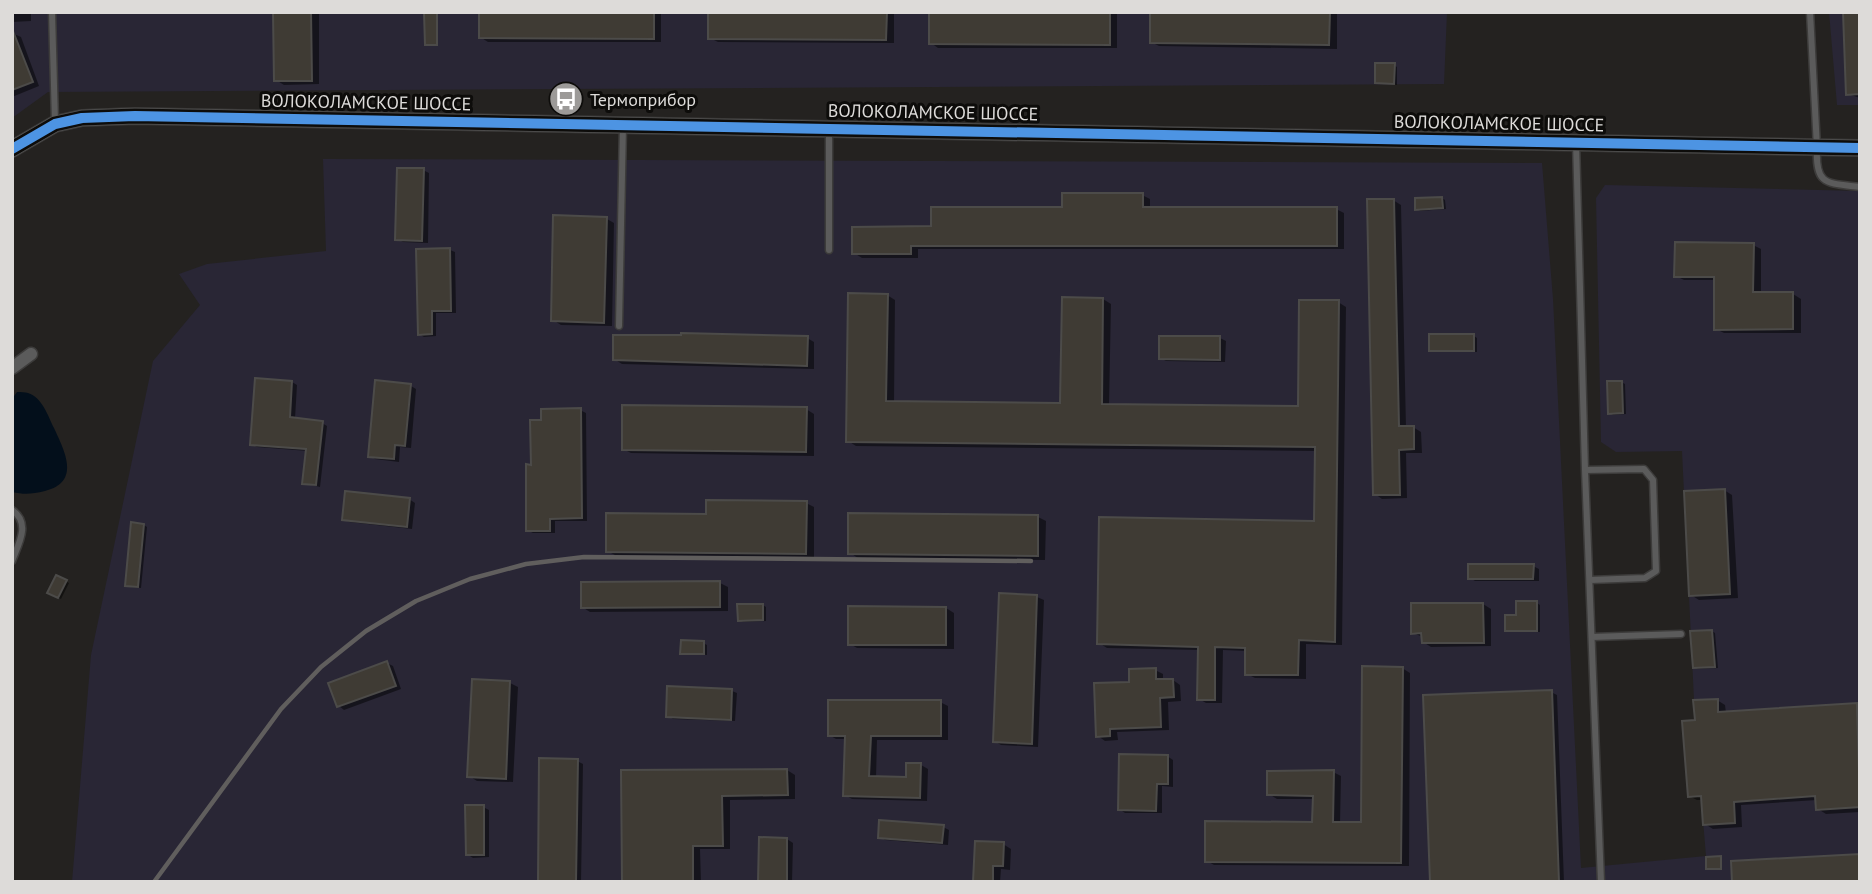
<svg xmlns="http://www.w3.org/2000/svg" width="1872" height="894" font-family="'PT Sans',sans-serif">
<rect width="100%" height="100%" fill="#242220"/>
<path fill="#292635" d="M12,12H1447L1444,84L48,92L12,118Z
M1829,12H1860V105H1837Z
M323,159L1542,163L1553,299L1581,868L1706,856L1701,796L1688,797L1682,721L1695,720L1682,451L1616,452L1601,442L1596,198L1605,185L1860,191V882H72L91,655L153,361L200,305L179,274L207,264L326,251Z"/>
<path fill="#030f1b" d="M17,392C21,392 25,392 28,393C42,397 48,416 54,428C65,452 81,482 45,491C32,494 25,495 12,492V399Z"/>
<path fill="#0007" d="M12,12H31V21L12,22Z
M275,12H319V84L284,85L276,80Z
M480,12H661V42H488L480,37Z
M710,12H894V43L718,42L710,38Z
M931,12H1117V48H938L931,43Z
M1152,12H1337V49L1159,46L1151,42Z
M1839,12H1860V98L1848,94L1845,14Z
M12,33L21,37L39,86L12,97Z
M1394,65L1397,67V85L1377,82Z
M423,170L429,173L428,243L403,242L397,239Z
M1142,195L1150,199V209H1336L1344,213V249H918V258H862L854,253L933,228Z
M1442,198L1445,200L1446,209L1420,211L1417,209Z
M1393,200L1401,205L1406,427H1413L1421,432L1422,453H1406L1407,498L1382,499L1375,494Z
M607,219L614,223L612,326L561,325L553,320Z
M1753,245L1761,249V294H1793L1801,299V333H1724L1716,329V280H1684L1676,276Z
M450,250L455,252L456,313H436V336L424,337L419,334Z
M887,295L895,300L894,403L1062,405L1103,299L1111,304L1109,405L1299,408L1338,302L1346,307L1342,645L1306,644V679L1255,678L1247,674V651L1223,650L1222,703H1206L1199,699V650L1107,648L1099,643L1316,522V451L856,446L848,441Z
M1474,336L1477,338V352H1434L1430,350Z
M807,338L814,342V369L622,364L614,359Z
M1220,338L1226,341L1225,362L1166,361L1160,358Z
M292,382L297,385L295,419L322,423L327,426L320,487L304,483L308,451L257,447L252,444Z
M1621,382L1625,384L1626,414L1613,415L1610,413Z
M411,386L416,389L411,448L400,447L399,462L375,459L370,456Z
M806,409L814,414V456L631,453L623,449Z
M580,410L586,413L587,521H555V533H533L527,530L533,466L543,421Z
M1724,490L1732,495L1738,598L1699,600L1691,595Z
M409,499L415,503L412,529L349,522L344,519Z
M806,503L814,507V557L615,555L607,551L708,515Z
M1038,517L1046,521L1045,560L858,558L850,553Z
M144,525L147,527L141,588L130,587L126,585Z
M1533,566L1539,569V581H1475L1470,578Z
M57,577L69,583L61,599L49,592Z
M720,583L728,587V611L590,612L582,607Z
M1001,595L1037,597L1044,600L1038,747L1001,745L994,741Z
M1537,603L1540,605V632H1511L1507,630L1518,617Z
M1483,604L1491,609V646L1431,647L1423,642V637L1413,633Z
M763,605L766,607V621L743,622L739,620Z
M946,608L954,613V649L857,648L850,644Z
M1712,631L1715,633L1718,668L1698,669L1694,667Z
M703,643L707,645V655L682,653Z
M387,663L393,666L401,689L344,710L339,706Z
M1402,668L1410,673L1409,866L1214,865L1207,861L1314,824L1315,799H1277L1269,794L1333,772L1341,776L1340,824H1363Z
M1155,670L1163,674V681L1173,680L1180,685L1181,701L1168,702L1169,730L1117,732L1118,740L1105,741L1098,736L1131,683Z
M510,683L518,687L513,782L477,781L469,776Z
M732,691L737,693L735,721L673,719L668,716Z
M1551,692L1557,695L1564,882H1432Z
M1717,700L1725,705L1726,713L1860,706V812L1826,814L1818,809L1817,800L1741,805L1742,827L1713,829L1705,824L1703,800H1697L1689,796L1697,722Z
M940,702L948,706V740H877L876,778L907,779L908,765H921L928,769L927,801L852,799L845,795L847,739H836L829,735Z
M1167,756L1173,760V787L1162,786V813H1125L1119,809Z
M577,761L583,764L581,882H539Z
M787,770L795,775V799L730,800V849H700L701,882H624L622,772Z
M483,807L489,810V857L473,858L467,854Z
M943,827L949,830L948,845L885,840L880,837Z
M787,839L793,843L792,882H760Z
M1003,844L1011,849L1010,870L1001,869L1000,882H975Z"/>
<path fill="#3f3b34" stroke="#4c4b49" stroke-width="2" d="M273,12H311L312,81H274Z
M424,12H437V45H425Z
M479,12H654V39L479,38Z
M708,12H887L886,40L708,39Z
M929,12H1110V45L929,44Z
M1150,12H1330L1329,45L1150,43Z
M1843,12H1860V94L1846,95Z
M13,31L33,82L12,90V32Z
M1375,63H1395L1394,84L1375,83Z
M397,168H424L422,241L395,240Z
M1062,193H1143V207H1337V246H911V254H852V227L931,226V207H1062Z
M1442,197L1443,208L1415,210V198Z
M1367,199H1394L1399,426H1414V449L1399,450L1400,495H1373Z
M553,215L607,217L604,323L551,321Z
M1675,242L1754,243L1753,292H1793V329L1714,330V277H1674Z
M450,248L451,311H432V334L418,335L416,249Z
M848,293L888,294L886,401L1060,403L1062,297L1103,298L1102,404L1298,406L1299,300H1339L1335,642L1299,640L1298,675H1245V648L1215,647V700H1197L1198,647L1097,644L1099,517L1314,521L1315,447L846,442Z
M681,333L808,336L807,366L613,360V335H681Z
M1429,334H1474V351H1429Z
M1159,336H1220V360L1159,359Z
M255,378L292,381L290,417L323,421L316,485L302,484L306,449L250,445Z
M375,380L411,384L405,446L395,445L394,459L368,457Z
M1607,381H1622L1623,413L1608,414Z
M622,405L807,407L806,452L622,450Z
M581,408L582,518L550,519V531H526V464L531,465L530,420H541V409Z
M1725,489L1730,594L1689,596L1684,491Z
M345,491L410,498L407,527L342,520Z
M706,500L807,501L806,554L606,552V513L706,514Z
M848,513L1038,515V556L848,554Z
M131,522L144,524L138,587L125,586Z
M1468,564H1534L1533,579H1468Z
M56,575L67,580L58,598L47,593Z
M720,581V607L581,608V582Z
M999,593L1037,595L1032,744L993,742Z
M1516,601H1537V631H1505V615H1516Z
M1411,603H1483L1484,643H1422L1421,633L1411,634Z
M737,604H763V620L738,621Z
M848,606L946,607V645H848Z
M1712,630L1715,667L1693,668L1690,631Z
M681,640L704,641V654H680Z
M387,661L396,686L337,707L328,683Z
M1362,666L1403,667L1401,863L1205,862V821L1312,822L1313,796L1267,795V771L1334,770L1333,822H1361Z
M1156,668V679H1173L1174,697L1160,698L1161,727L1110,729V736L1096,737L1094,683L1129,682V669Z
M472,679L510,681L506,779L467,777Z
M667,686L732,689L731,720L666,717Z
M1552,690L1559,882H1430L1423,695Z
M1718,699V712L1857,703L1860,807L1816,810L1815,796L1734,802L1735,823L1703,825L1701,796L1688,797L1682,721L1695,720L1693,700Z
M828,700H941V736H871L869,776L906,777V763H921L920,798L843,796L845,736H828Z
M1119,754L1168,755V784H1157L1156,811L1118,810Z
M539,758L578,759L576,882H538Z
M787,769L788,795L722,796L723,846H693V882H622L621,770Z
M465,805H484V855H466Z
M879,820L944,825L942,843L878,838Z
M759,837L787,838V882H758Z
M975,841L1004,842L1003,866H993V882H973Z
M1860,854V882H1732L1731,861Z
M1721,856V869H1706V857Z"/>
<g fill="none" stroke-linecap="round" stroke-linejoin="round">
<g stroke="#3d3c3b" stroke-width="9">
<path id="service" d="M52,12L55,122
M1810,12L1817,148C1815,186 1827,183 1860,187
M1576,142L1585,470L1601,882
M829,250V129
M619,326L623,125
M1585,470L1644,469L1653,480L1656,571L1645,578L1590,580
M12,510C31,523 19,543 12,561
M1592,637L1681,634"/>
</g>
<g stroke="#3d3c3b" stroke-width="15">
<path id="minor" d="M12,368L31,354"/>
</g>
<g stroke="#3d3c3b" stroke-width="18">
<path id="tertiary" d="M12,149L55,124L82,118L135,116L1860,148"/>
</g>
<use href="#service" stroke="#5b5b5b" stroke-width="6"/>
<use href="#minor" stroke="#5b5b5b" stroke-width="12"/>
<use href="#tertiary" stroke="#5b5b5b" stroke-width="16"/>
<path stroke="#605e5d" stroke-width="4.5" d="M154,882L281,709L321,667L366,631L416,601L470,579L526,564L584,557L1031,561"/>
<g stroke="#0d0c0a" stroke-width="15">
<path id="cycleway" d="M12,149L55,124L82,118L135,116L1860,148"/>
</g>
<use href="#cycleway" stroke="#4d94e3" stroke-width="10"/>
</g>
<defs>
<g id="bus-disc" transform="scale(1.75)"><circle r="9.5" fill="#9c9a98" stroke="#0d0c0a"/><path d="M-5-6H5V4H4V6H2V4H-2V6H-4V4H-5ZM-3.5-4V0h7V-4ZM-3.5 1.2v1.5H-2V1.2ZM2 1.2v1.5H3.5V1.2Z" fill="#fff"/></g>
</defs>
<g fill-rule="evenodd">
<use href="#bus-disc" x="566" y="99"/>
</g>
<g text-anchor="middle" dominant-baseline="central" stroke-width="6" stroke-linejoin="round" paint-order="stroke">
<g font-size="18" fill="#dddbd9" stroke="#0d0c0a" text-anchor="start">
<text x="590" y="99">Термоприбор</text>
</g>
<g font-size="18" fill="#dddbd9" stroke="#0d0c0a">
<text transform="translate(366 102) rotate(1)">ВОЛОКОЛАМСКОЕ ШОССЕ</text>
<text transform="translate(933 112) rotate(1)">ВОЛОКОЛАМСКОЕ ШОССЕ</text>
<text transform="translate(1499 123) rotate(1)">ВОЛОКОЛАМСКОЕ ШОССЕ</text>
</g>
</g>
<rect width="1872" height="894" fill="none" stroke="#dddbd9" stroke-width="28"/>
</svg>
